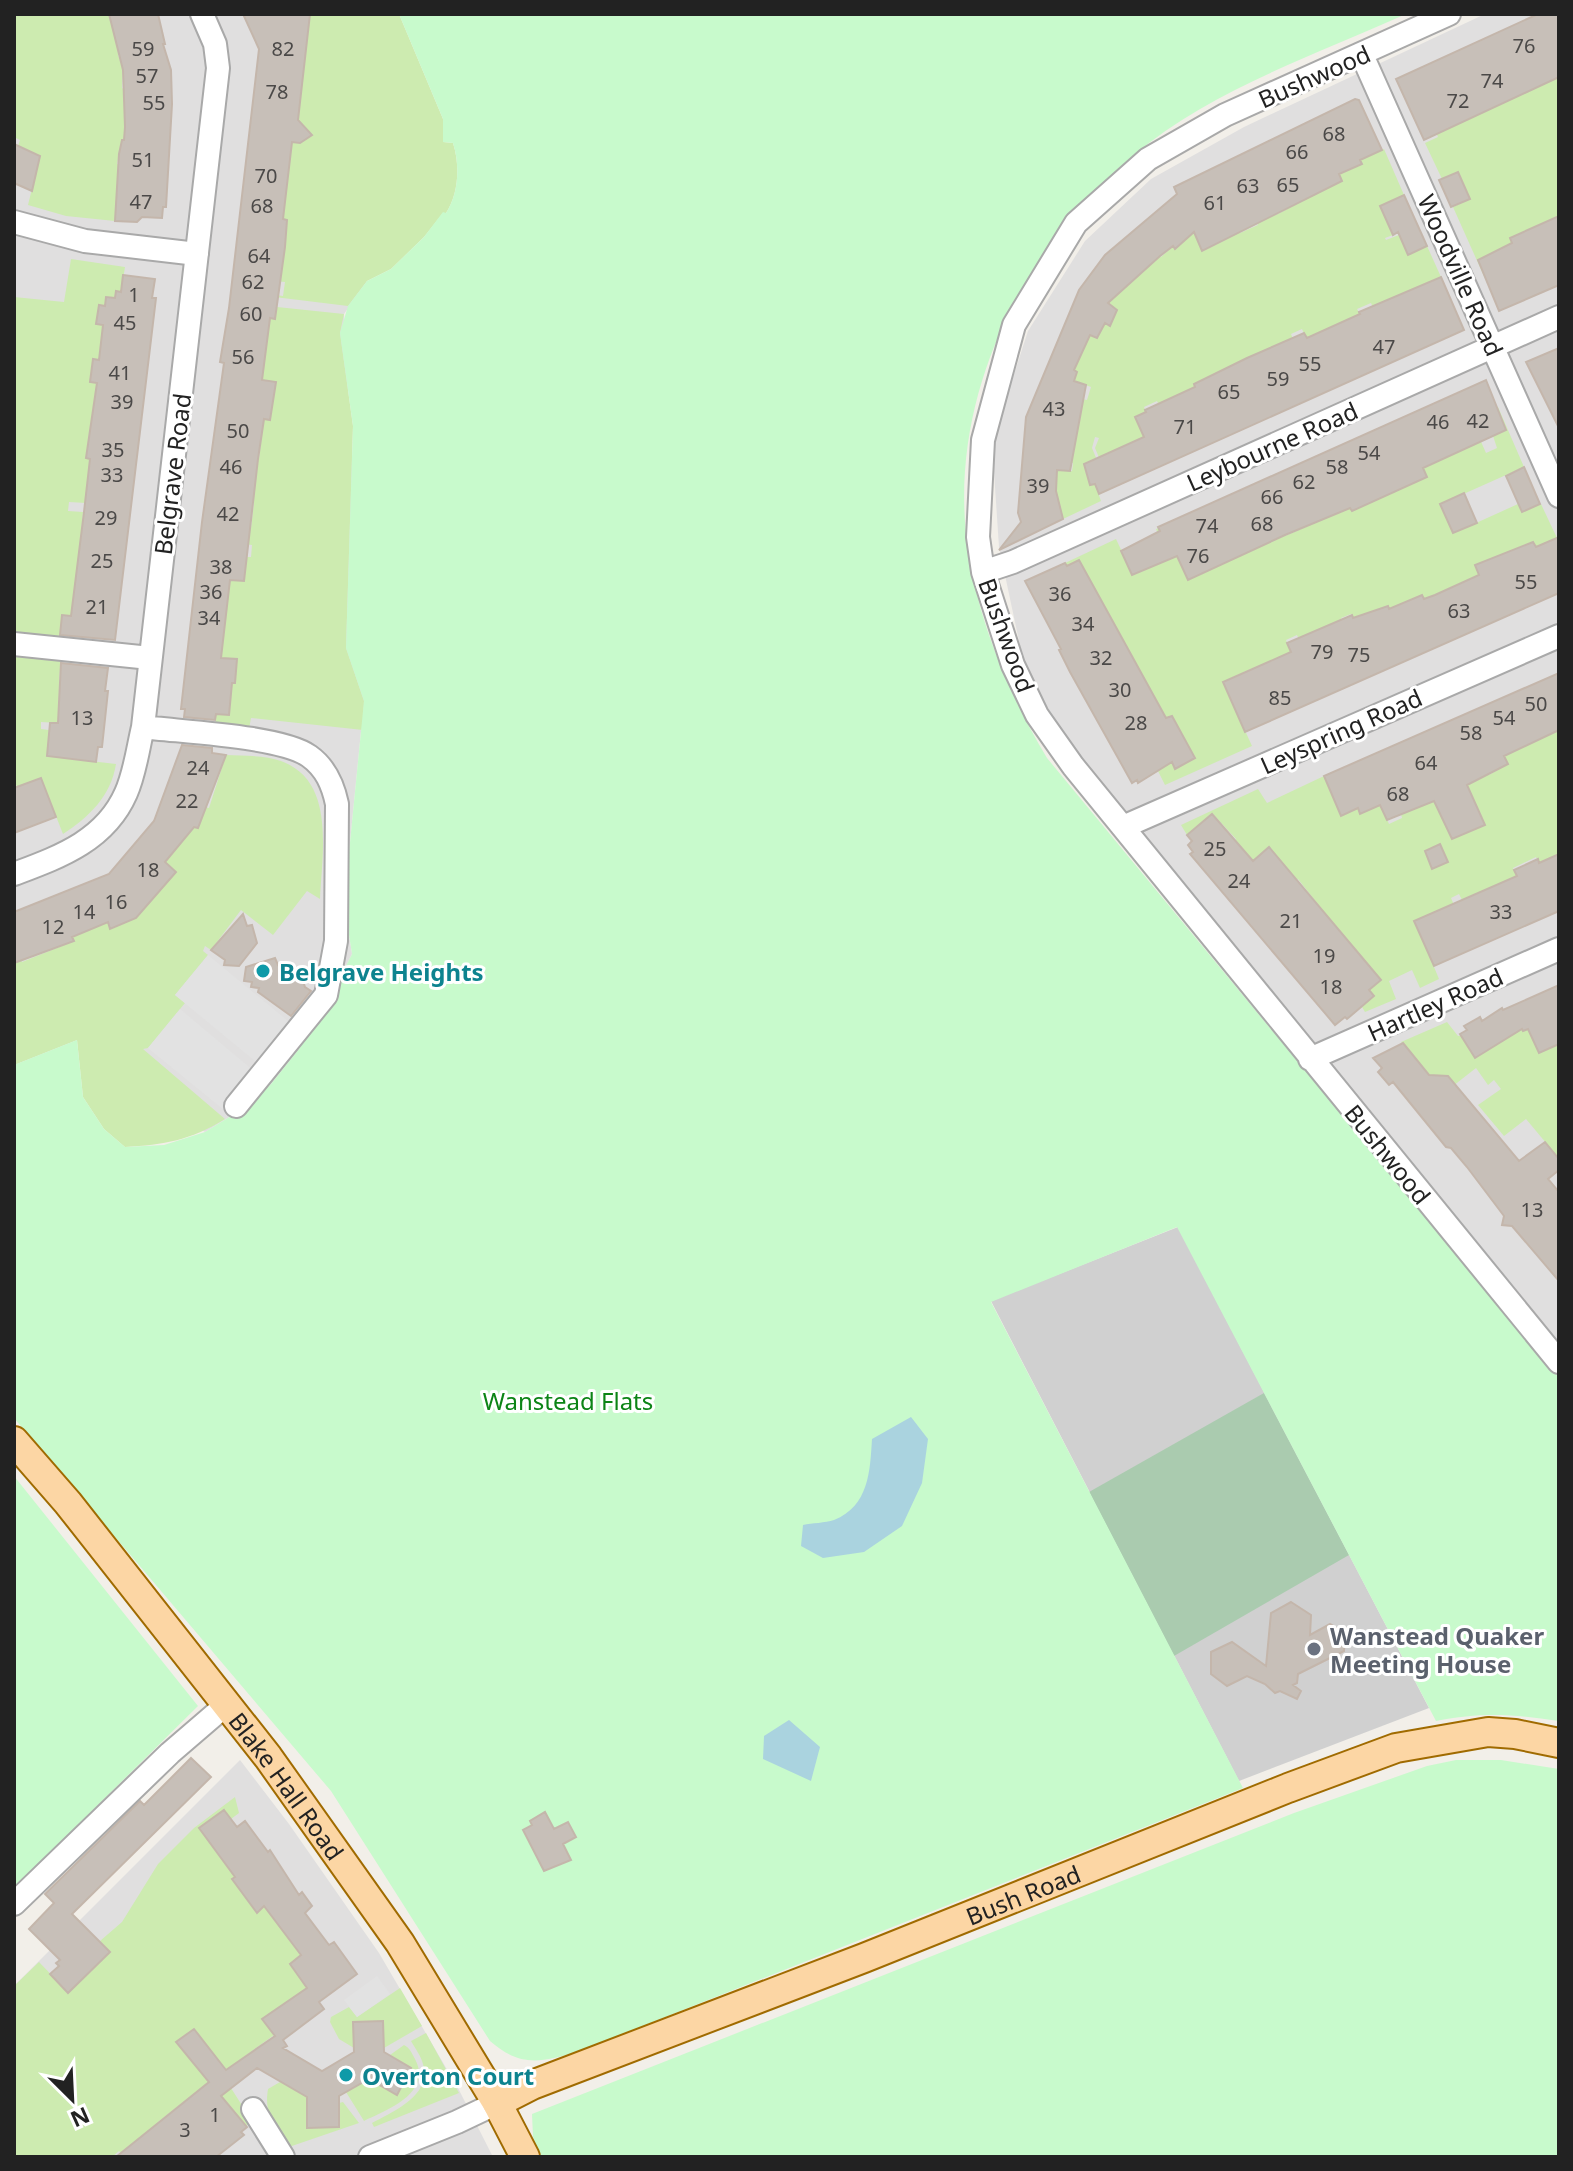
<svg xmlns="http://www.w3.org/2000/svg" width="1573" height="2171" font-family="'Noto Sans',sans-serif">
<rect width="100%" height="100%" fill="#f2efe9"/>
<path fill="#e0dfdf" d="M14,14H399L367,281L344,314L364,701L344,903L352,954L329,1000L299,1049L271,1084L244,1108L205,1132L77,1040L14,1065Z
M1485,14H1559V1343L1078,759L1025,669L999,547L992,442L1028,331L1085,241L1151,179L1244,127Z
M240,1760L289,1824L379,1953L459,2090L493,2157H14V1986Z"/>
<path fill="#d0d0d0" d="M1178,1227L1429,1708L1239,1781L991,1301Z"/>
<path fill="#cdebb0" d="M14,14H109L116,40L123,53L118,55L121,63L134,59L123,66L122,88L126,91L128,126L124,127V137L163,143L122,140L117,164L123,165L117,188L115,221L66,216L28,205L40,156L18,146L20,140L14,137Z
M295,14H399L443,119V142L453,143C460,165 459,193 446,213H443L424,237L391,269L367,281L348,306L234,292L235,290L283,296L285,282L264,280L266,268L282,270L287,220L282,219L279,171L297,126L308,33L284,30Z
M1559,76L1558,217L1524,268L1487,283L1453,207L1470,199L1459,173L1442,179L1425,143L1438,137L1425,108Z
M1327,148L1362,163L1360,160L1384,149L1404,195L1380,206L1393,235L1385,238L1386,240L1399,235L1408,254L1427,246L1441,277L1392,298L1394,304L1384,334L1371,303L1357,309L1360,314L1318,364L1302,329L1291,334L1295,344L1239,363L1194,384L1195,387L1171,431L1157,401L1144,407L1146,412L1135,417L1144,438L1102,456L1112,488L1095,448L1099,438L1095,437L1092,448L1099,465L1085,470L1090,485L1095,484L1101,501L1063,519L1048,469L1072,471L1073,463L1049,461L1024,443V431L1077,435L1080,420L1076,419L1068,396L1087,400L1091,387L1074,381L1077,372L1074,370L1090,335L1097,338L1105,323L1110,325L1117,310L1107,303L1146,269L1158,254L1161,257L1173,246L1175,248L1181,202L1203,251L1233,236L1236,226L1240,233L1258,225L1255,218L1276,215L1304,200L1288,168L1311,195L1342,181Z
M71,259L125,267L121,292L115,298L106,297L105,306H99L97,324L115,327L102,339L99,360H93L91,382L101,384L135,439L89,434L86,458L93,459L89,471L86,503L69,502L68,511L83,512L73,616L62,615L60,638L14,637V297L64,302Z
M277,307L344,314L340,333L353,426L346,648L364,701L363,730L251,718L249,729L215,725L219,681L235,683L237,660L221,658L229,580L246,557H251L252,545L235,543L237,526L251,528L254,503L252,502L254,458L259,459L263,426L249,424L250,418L270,419L276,383L248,378L267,318Z
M1498,407L1524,467L1441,504L1454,533L1518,504L1522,512L1541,504L1557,538L1545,570L1533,542L1520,548L1509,585L1496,556L1475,566L1488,595L1443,614L1434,595L1424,599L1421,595L1390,610L1387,606L1376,610V641L1364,614L1353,618L1351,614L1341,618L1346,631L1330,625L1319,629L1312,669L1297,635L1286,640L1291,653L1281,684L1270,661L1244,672L1255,696L1246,700L1235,676L1223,682L1252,746L1165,785L1158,771L1172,762L1176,769L1195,758L1172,716L1143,732L1065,563L1116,539L1133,575L1169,559L1156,529L1159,528L1170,553L1175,551L1188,579L1273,509L1285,536L1308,526L1304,494L1317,522L1426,475L1423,467L1471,419L1486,453L1497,448L1493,436L1496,408Z
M14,647L62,652L59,680L65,681L58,723L41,722V729L57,731L67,745L48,743L47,756L116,764C111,796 89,817 63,834L41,778L18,787L14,783Z
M1559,730V854L1549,885L1536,857L1513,868L1526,896L1462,900L1459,894L1451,898L1462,924L1415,921L1439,979L1420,988L1412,970L1389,981L1396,999L1365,1012L1362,1007L1374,996L1369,990L1381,980L1331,920L1297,927L1320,907L1298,879L1261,908L1269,848L1247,866L1234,842L1236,839L1213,814L1187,835L1181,825L1258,789L1267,803L1324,776L1341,815L1358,808L1360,814L1376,807L1373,787L1389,824L1402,818L1401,814L1484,763L1489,775L1508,764L1495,734Z
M226,755C243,756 265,755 281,761C336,781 322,852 320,899L307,891L273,935L241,910L211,950L205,946L203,951L208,955L175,995L185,1003L148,1048L143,1049L225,1119C191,1140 164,1145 125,1147L104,1129L83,1097L77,1040L14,1065V944L22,962L74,941L57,900L82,933L108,922L111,929L138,917L131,901L154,897L176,872L165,862L187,836L174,825L177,821L198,828L205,807L209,808Z
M1447,1022L1458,1036L1528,1029L1539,1053L1559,1044V1154L1557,1156L1526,1119L1504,1136L1478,1105L1501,1089L1494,1080L1488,1085L1476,1068L1453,1086L1434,1081L1401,1042Z
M235,1797L239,1813L231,1819L224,1810L200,1829L222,1859L251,1865L232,1879L256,1912L268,1903C278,1932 288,1933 314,1945L290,1964L307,1988L262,2019L274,2035L226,2070L194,2030L252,2121L246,2126L195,2093L158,2122L174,2142L151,2129L121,2153L119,2151L112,2157H14V1986L39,1962L68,1992L110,1952L100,1941L122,1922L158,1864L194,1828Z
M400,1988L422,2026L384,2048L353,2022L354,2048L339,2039L330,2022L331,2017L349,2007L357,2017Z
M426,2033L459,2093L374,2127L372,2123C393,2111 432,2096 423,2064C421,2056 415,2048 411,2041Z
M404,2045C410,2048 411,2052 415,2059C433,2093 387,2110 364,2121L346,2092L369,2079L397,2094L411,2068L390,2055Z
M280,2082L307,2097L308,2128L338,2127L339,2103L343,2102L359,2123L286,2148C279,2120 263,2120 268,2089Z"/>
<path fill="#aacbaf" d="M1264,1393L1349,1555L1174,1656L1089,1492Z"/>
<path fill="#c8facc" d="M399,14H1406C1316,55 1210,90 1134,155C1021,250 946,400 968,550C979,624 1009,694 1047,758L1559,1378V1721C1514,1714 1481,1712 1436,1721L1177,1227L991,1302L1243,1788L577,2052C541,2062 521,2068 490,2041L331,1791L14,1418V1065L77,1040L83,1097L104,1129L125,1147L164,1145L205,1132L244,1108L271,1084L299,1049L329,1000L352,954L344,903L364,701L346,648L353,426L340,333L348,306L367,281L391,269L424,237L443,212L446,213C459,193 460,165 453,143L443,142V119Z
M14,1476L198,1706L14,1888Z
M1456,1760H1501L1559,1769V2157H541L533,2137L532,2114L1294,1813L1427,1766Z"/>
<path fill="#e2e2e2" d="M208,955L294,1026L261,1066L175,995Z
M180,1009L255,1072L224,1110L148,1048Z
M377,1976L390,1994L357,2017L344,2000Z"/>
<path fill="#aad3df" d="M911,1417L928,1439L922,1483L902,1526L864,1552L823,1558L801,1546L803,1525C812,1523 825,1523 834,1520C869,1506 870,1471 872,1439Z
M789,1720L820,1747L811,1781L763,1759L764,1736Z"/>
<path fill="#c7bfb8" stroke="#c4b6ab" stroke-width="2" d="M109,14H158L165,44H163L171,70L172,104L166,207H163L162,218L142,217L137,222L115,221L119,154L122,140H124L125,127L123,70Z
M243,14H310L298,120L312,135L300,143L292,142L283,219L287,220L285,247L275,319L270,318L262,380L276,382L270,420L264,419L258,459L244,581L230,580L221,658L237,659L235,683H232L229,715L216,714L215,720L184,717L185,709H181L202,522L224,363L220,362L229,308L259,49Z
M1538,14H1559V77L1424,140L1396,79Z
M1355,99L1359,100L1382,150L1360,160L1362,164L1339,174L1342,181L1202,251L1194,232L1175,249L1173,246L1160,256L1108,303L1117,310L1110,326L1105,323L1097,338L1090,335L1074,370L1077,372L1074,381L1086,385L1070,471L1057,470L1056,491L1063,519L999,550L1021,522L1018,513L1026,417L1079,290L1105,255L1177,194L1174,187Z
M14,144L40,156L32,191L14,183Z
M1458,172L1470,199L1451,207L1439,180Z
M1404,195L1427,246L1408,255L1398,232L1393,235L1380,206Z
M1559,216V285L1499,311L1478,260L1512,243L1510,238Z
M123,275L155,279L152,298H156L115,640L60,635L62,615L71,616L84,512L90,459L86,458L97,383L90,382L93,359L99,360L103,325L96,324L99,305L105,306L106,297L115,298L116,291L121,292Z
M1441,277L1464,330L1099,494L1095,484L1090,485L1084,464L1144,437L1135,417L1146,412L1145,410L1195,387L1194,384L1247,358L1304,333L1307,338L1360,314L1359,312Z
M1559,348V428L1526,362Z
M1486,380L1506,430L1423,468L1427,477L1352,511L1350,508L1285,535L1188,580L1177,556L1132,575L1121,551L1160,531L1158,527Z
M1524,467L1540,504L1522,512L1506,476Z
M1464,493L1477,523L1453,533L1440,504Z
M1559,537V593L1245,732L1223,682L1291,652L1287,643L1352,615L1353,618L1388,606L1389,609L1422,595L1424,599L1435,595L1479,575L1475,565L1533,542L1536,547Z
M1079,560L1166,718L1172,716L1195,758L1175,769L1172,762L1138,783L1137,780L1132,783L1070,672L1059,650L1061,649L1025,581L1065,563L1067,566Z
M61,663L108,668L105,691H108L102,747H98L96,762L47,756L50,723H58Z
M1559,673V730L1504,756L1508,764L1467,785L1485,825L1452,839L1434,801L1387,820L1380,805L1360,814L1358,808L1341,816L1324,776Z
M182,745L212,748V753L226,755L198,828L194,827L165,862L176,872L136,918L110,929L108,922L72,937L74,941L14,963V912L109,874L154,821Z
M41,778L56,817L14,833V788Z
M1212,814L1253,861L1269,847L1381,980L1369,990L1374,996L1347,1019L1345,1017L1335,1025L1190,854L1193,852L1188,845L1192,841L1187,835Z
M1440,844L1448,862L1432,869L1425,851Z
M1559,854V911L1434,966L1414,921L1517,876L1514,870L1538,859L1539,863Z
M243,914L247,926L252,925L257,943L239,966L224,965L225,960L211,950Z
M275,958L278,965L283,962L302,978L305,987L311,991L291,1016L258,992L259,988L251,987L252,982L244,981L246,967Z
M1559,985V1044L1539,1053L1528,1029L1523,1031L1522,1029L1475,1058L1460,1034L1467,1030L1464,1026L1480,1017L1482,1021L1502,1008L1503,1010Z
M1403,1043L1429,1075L1448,1076L1519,1161L1545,1142L1559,1159V1170L1548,1179L1559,1192V1281L1512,1226L1502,1225L1504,1216L1467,1167L1451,1148L1446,1147L1393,1082L1389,1085L1378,1072L1382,1068L1373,1058Z
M1291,1602L1311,1615L1310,1635L1330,1624L1345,1633L1344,1651L1298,1674L1297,1683L1293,1685L1301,1691L1297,1699L1280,1691L1275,1693L1265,1684L1247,1676L1227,1686L1211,1674V1652L1232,1642L1266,1666L1271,1613Z
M191,1758L211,1777L72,1914L110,1952L68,1993L50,1974L59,1966L56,1963L60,1960L29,1929L54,1903L45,1894L140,1801L144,1805Z
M224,1810L237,1827L245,1821L268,1852L270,1850L299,1895L302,1892L312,1906L305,1913L329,1945L334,1942L357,1974L319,2002L324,2009L283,2040L287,2046L283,2048L322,2071L354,2052L353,2022L383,2021L384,2052L411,2068L397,2095L369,2079L339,2096V2127L307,2128V2097L257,2068L221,2096L247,2127L241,2132L244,2135L216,2157H116L209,2082L176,2042L194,2029L226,2070L275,2036L262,2019L307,1988L290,1964L301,1955L264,1906L257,1913L232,1879L235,1877L199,1828Z
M545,1812L554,1829L568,1822L576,1837L563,1844L571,1860L544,1871L523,1830L532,1825L530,1821Z"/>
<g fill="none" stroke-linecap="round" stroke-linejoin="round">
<g stroke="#a9a9a9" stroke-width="26">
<path id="minor" d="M1449,14L1225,115L1148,159L1076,223L1014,325L983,440L978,537L983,572L1013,665L1037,715L1073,766L1559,1362
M1362,55L1559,496
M14,222L85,241L197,254
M983,572L1013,562L1559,317
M14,644L150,658
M143,727C182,732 281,736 309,756C326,768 333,785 337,804L336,941L326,995L236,1106
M1123,827L1559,636
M14,874C59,857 105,841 126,793C135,773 138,748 143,727L218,68L215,44L202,14
M1310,1059L1559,949
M14,1904L170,1753L227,1704
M253,2109L283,2157
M370,2157L457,2122L497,2103"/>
</g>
<g stroke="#a06b00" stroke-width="32">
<g id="major">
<path id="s1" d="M14,1441L68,1503L268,1757L400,1943L497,2103L525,2157"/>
<path id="s2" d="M497,2103L532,2085L864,1958L1288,1788L1396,1748L1488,1732L1515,1734L1559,1743"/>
</g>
</g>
<use href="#minor" stroke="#fff" stroke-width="22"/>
<use href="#major" stroke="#fcd6a4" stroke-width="28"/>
</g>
<g fill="#0f9aa8" stroke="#fff" stroke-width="3">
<circle cx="263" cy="971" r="8"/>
<circle cx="346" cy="2075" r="8"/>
</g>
<circle fill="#6b7280" stroke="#fff" stroke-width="3" cx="1314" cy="1649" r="8"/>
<g text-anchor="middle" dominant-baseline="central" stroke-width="6" stroke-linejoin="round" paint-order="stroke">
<g font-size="20" fill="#4b4948">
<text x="1524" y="45">76</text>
<text x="143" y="48">59</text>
<text x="283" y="48">82</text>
<text x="147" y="75">57</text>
<text x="1492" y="80">74</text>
<text x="277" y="91">78</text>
<text x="1458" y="100">72</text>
<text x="154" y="102">55</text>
<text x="1334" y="133">68</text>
<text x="1297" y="151">66</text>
<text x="143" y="159">51</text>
<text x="266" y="175">70</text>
<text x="1288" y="184">65</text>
<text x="1248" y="185">63</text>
<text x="141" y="201">47</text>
<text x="1215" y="202">61</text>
<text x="262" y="205">68</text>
<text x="259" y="255">64</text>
<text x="253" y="281">62</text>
<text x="134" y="294">1</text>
<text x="251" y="313">60</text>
<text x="125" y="322">45</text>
<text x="1384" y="346">47</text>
<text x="243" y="356">56</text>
<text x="1310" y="363">55</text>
<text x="120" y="372">41</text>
<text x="1278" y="378">59</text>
<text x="1229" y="391">65</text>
<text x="122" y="401">39</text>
<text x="1054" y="408">43</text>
<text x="1478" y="420">42</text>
<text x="1438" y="421">46</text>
<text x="1185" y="426">71</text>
<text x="238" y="430">50</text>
<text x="113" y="449">35</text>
<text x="1369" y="452">54</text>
<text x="231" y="466">46</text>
<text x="1337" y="466">58</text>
<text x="112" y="474">33</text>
<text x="1304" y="481">62</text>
<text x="1038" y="485">39</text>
<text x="1272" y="496">66</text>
<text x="228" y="513">42</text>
<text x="106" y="517">29</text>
<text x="1262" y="523">68</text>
<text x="1207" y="525">74</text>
<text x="1198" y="555">76</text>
<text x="102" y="560">25</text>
<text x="221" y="566">38</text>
<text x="1526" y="581">55</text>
<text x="211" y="591">36</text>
<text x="1060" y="593">36</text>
<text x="97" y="606">21</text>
<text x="1459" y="610">63</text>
<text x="209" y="617">34</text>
<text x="1083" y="623">34</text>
<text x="1322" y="651">79</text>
<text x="1359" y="654">75</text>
<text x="1101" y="657">32</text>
<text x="1120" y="689">30</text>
<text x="1280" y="697">85</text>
<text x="1536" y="703">50</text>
<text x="82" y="717">13</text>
<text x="1504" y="717">54</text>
<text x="1136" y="722">28</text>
<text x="1471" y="732">58</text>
<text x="1426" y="762">64</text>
<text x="198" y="767">24</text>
<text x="1398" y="793">68</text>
<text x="187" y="800">22</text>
<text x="1215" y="848">25</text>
<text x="148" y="869">18</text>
<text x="1239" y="880">24</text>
<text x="116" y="901">16</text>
<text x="84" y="911">14</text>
<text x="1501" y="911">33</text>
<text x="1291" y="920">21</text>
<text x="53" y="926">12</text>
<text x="1324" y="955">19</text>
<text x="1331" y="986">18</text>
<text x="1532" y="1209">13</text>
<text x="215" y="2114">1</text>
<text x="185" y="2129">3</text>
</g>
<g font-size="24" fill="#222" stroke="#fff">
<text transform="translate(1314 76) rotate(-24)">Bushwood</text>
<text transform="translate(1461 275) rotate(66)">Woodville Road</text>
<text transform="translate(1272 446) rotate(-24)">Leybourne Road</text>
<text transform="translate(172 474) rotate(-83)">Belgrave Road</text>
<text transform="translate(1007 635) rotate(70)">Bushwood</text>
<text transform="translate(1341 731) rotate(-24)">Leyspring Road</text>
<text transform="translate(1435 1004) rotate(-24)">Hartley Road</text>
<text transform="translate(1388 1154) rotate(51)">Bushwood</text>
<text stroke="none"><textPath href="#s1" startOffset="440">Blake Hall Road</textPath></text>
<text stroke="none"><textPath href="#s2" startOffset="566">Bush Road</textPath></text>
</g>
<g font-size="24" font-weight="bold" fill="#0d838f" stroke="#fff" text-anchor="start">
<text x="279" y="971">Belgrave Heights</text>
<text x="362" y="2075">Overton Court</text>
</g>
<g font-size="24" fill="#0c8416" stroke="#fff">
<text x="568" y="1400">Wanstead Flats</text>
</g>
<g font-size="24" font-weight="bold" fill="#5b616d" stroke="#fff" text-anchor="start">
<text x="1330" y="1635">Wanstead Quaker<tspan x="1330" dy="28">Meeting House</tspan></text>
</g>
</g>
<rect width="1573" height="2171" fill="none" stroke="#222222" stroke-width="32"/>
<g transform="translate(72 2099) rotate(156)" stroke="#ffffff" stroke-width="6" paint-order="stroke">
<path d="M0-6L14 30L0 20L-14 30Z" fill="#222222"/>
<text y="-12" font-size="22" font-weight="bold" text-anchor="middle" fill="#222222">N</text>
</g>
</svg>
